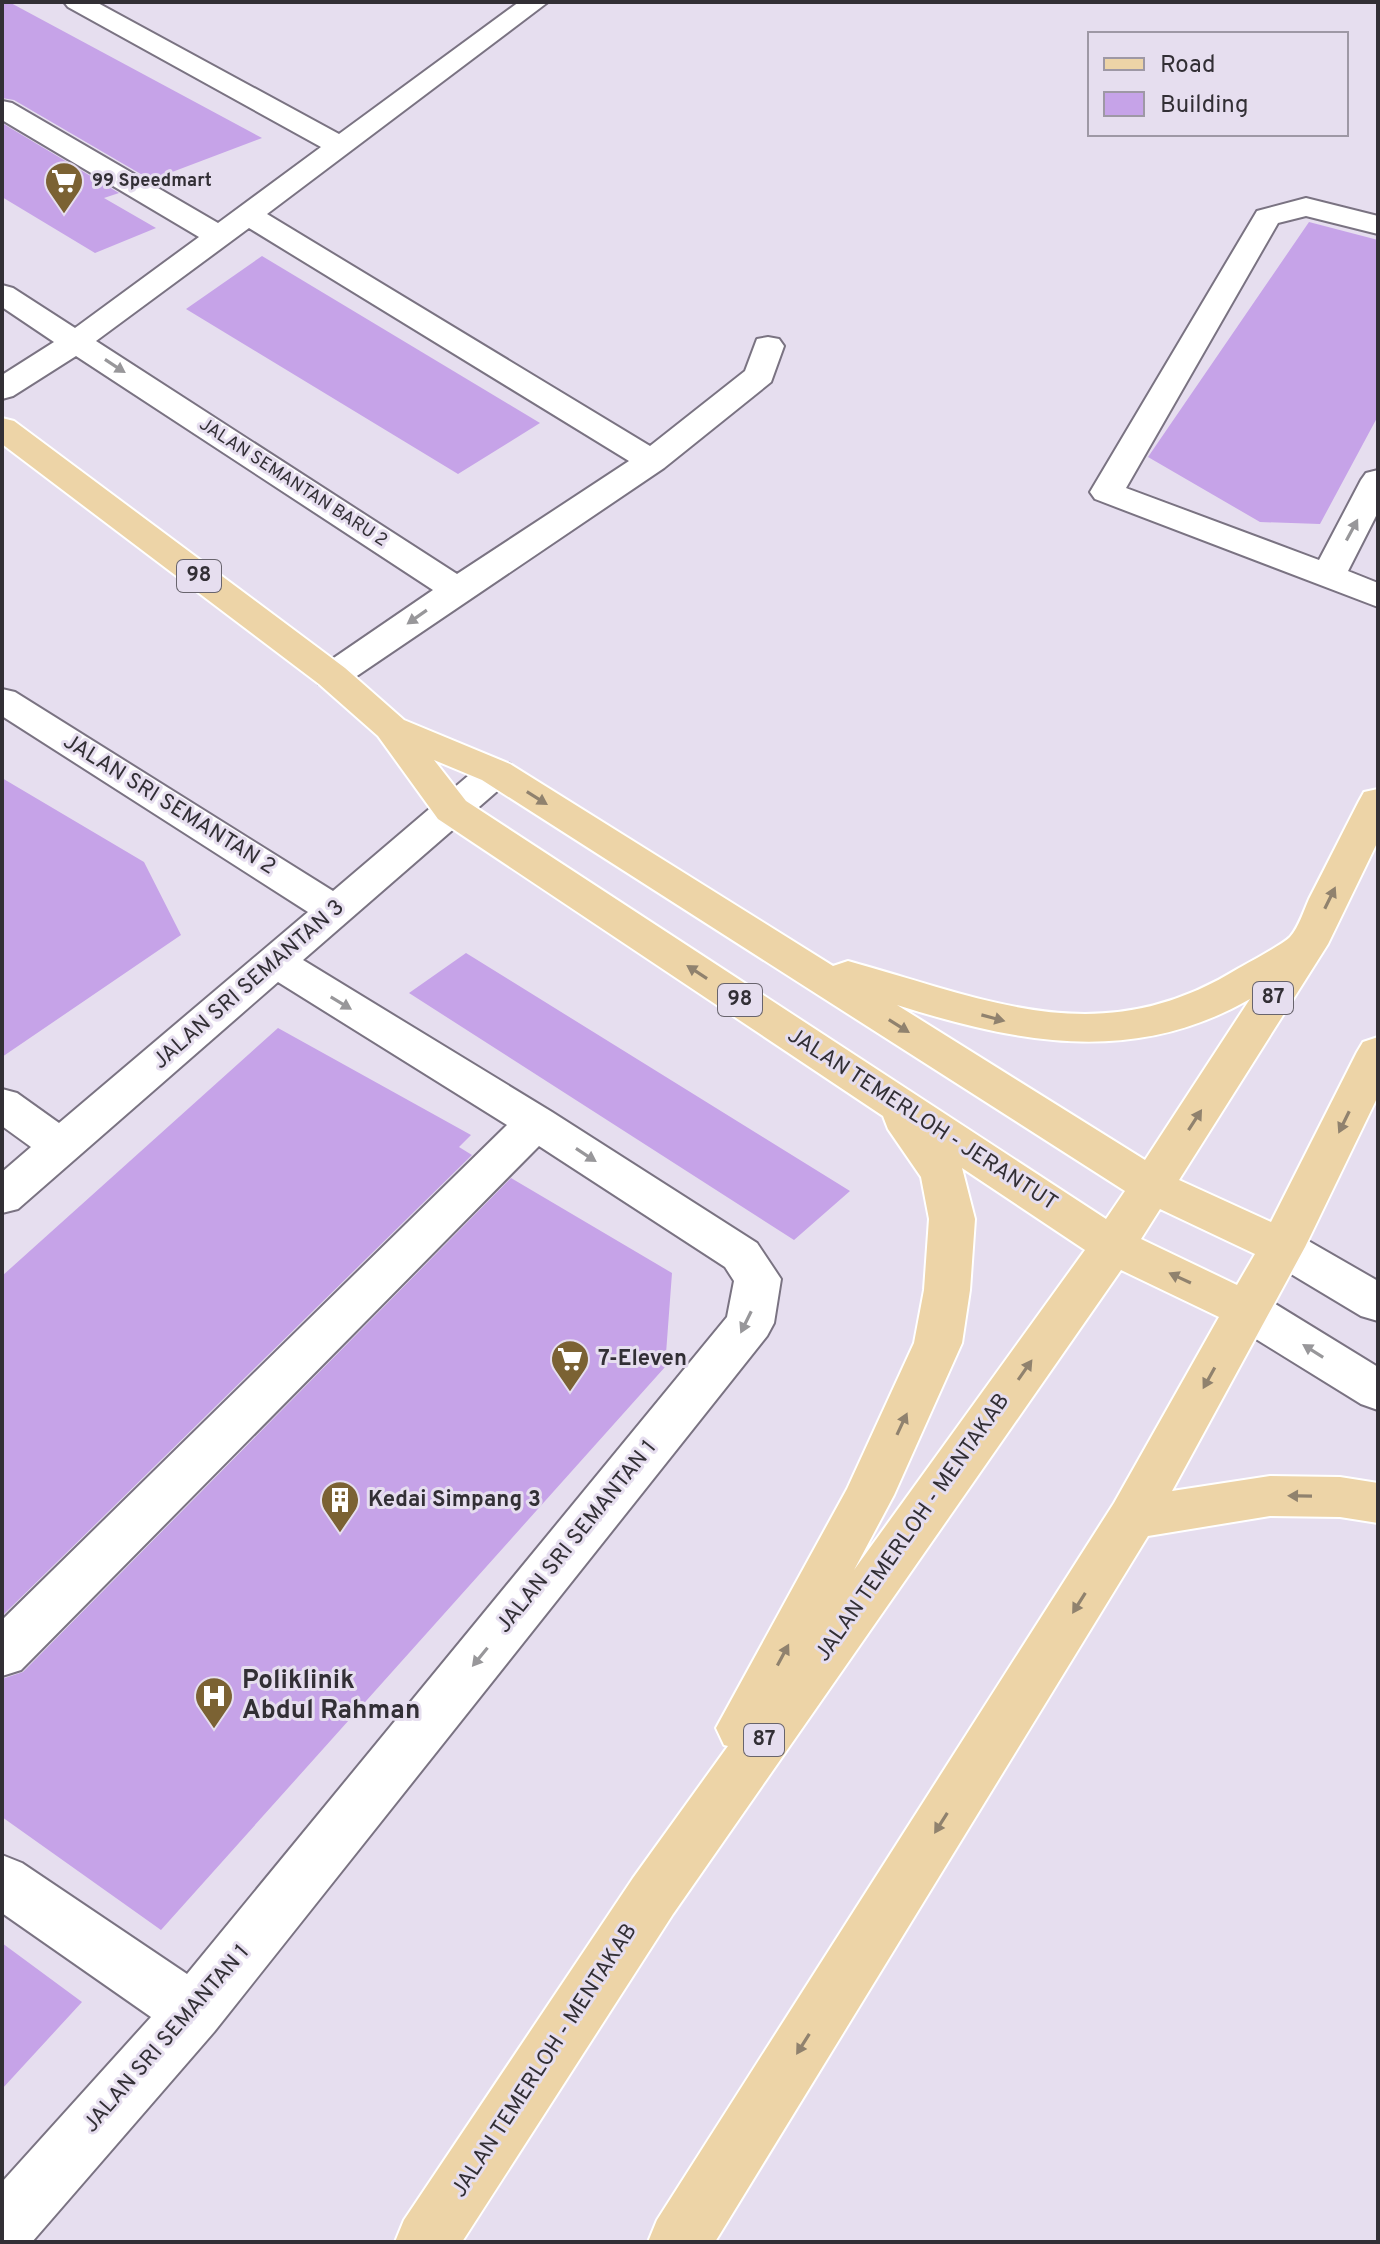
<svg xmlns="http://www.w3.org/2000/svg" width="1380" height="2244" font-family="Overpass,sans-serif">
<rect width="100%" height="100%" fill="#e6deef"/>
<path fill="#c6a3e8" d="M2,2H9L262,138L151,180L14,100L2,98Z
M2,123L119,193L104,198L156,228L95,253L2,197Z
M1309,222L1378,240V416L1320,524L1260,522L1148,457Z
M262,256L540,423L458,474L186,309Z
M2,778L144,862L181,935L2,1057Z
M466,953L850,1191L794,1240L409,993Z
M278,1028L471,1135L459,1147L472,1155L2,1616V1276Z
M511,1178L672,1273L665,1367L161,1930L2,1817V1679L23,1672Z
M2,1943L82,2002L2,2089Z"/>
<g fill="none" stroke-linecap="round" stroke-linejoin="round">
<g stroke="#7a7382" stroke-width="4">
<path id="minor" d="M64,2H96L339,134L519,2H548L267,214L650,446L745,371L757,339L768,337L779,339L784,346L771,382L664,468L345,684L332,687L319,684L314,676L319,668L433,590L76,356L13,396L2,399V375L54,342L2,307V285L13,288L75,328L199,237L2,120V101L12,103L218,223L321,147L68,7ZM249,228L629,461L457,574L96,341Z
M1306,198L1378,216V234L1306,216L1278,223L1126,488L1319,560L1361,480L1366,473L1378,470V512L1348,571L1378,583V607L1095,499L1090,492L1257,211Z
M2,689L15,692L333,891L482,764L496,760L510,764L515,772L510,780L303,960L552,1112L757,1243L781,1279L774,1323L767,1336L214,2032L32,2242H2V2182L151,2017L2,1913V1855L22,1863L187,1974L727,1317L734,1281L725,1267L539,1146L21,1670L2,1676V1620L507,1125L278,982L18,1209L2,1213V1172L31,1147L2,1126V1089L17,1093L59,1123L308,912L2,716Z
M1282,1230L1298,1235L1378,1281V1321L1361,1316L1266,1259L1259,1247L1266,1235Z
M1247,1292L1264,1297L1378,1367V1410L1361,1404L1230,1323L1223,1310L1230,1297Z"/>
</g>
<g stroke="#fff" stroke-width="4">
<path id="major" d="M2,418L14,421L345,668L404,720L510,764L833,966L848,961C990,1000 1100,1054 1239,968C1250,962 1283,944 1290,937C1299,927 1304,910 1309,899C1326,866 1342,834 1359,801L1364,792L1378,789V841L1328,944L1179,1180L1271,1222L1357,1052L1363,1042L1378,1037V1096L1305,1247L1172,1491L1270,1476L1340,1477L1378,1483V1523L1340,1517L1270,1516L1148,1536L715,2242H648L657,2220L1114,1503L1219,1317L1121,1270L673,1914L462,2242H395L404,2220L633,1878L728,1746L724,1745L716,1728L847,1489L914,1343L924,1290L929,1219L921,1177L888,1129L883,1116L438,819L378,736L319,684L2,444ZM434,760L482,780L1125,1191L1106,1219L466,801ZM1250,999L1145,1160L897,1005C1017,1043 1134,1066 1250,999ZM962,1168L1085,1250L854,1570L894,1495L962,1343L970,1290L975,1219ZM1160,1209L1255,1254L1237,1285L1141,1239Z"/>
</g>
<use href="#minor" fill="#fff" fill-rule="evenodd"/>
<use href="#major" fill="#edd4a7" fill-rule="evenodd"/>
</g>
<defs><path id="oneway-solid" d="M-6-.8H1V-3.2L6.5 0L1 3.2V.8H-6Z" transform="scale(2)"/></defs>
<g fill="#98979a">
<use href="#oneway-solid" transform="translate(115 366) rotate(33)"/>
<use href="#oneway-solid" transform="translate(1352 530) rotate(-62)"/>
<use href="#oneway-solid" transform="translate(417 617) rotate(145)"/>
<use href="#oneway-solid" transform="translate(341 1003) rotate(31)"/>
<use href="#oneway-solid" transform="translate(586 1155) rotate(33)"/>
<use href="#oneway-solid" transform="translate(746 1322) rotate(116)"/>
<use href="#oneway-solid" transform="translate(1313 1351) rotate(-148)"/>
<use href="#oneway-solid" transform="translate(480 1657) rotate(129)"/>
</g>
<g fill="#90826e">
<use href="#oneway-solid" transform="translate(537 798) rotate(32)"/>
<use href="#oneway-solid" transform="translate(1330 898) rotate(-64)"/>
<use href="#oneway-solid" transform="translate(697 972) rotate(-147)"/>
<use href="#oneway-solid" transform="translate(993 1018) rotate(15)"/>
<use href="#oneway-solid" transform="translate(899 1026) rotate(32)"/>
<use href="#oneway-solid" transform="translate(1195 1120) rotate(-57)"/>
<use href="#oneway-solid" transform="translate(1344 1122) rotate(116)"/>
<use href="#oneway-solid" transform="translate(1180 1278) rotate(-155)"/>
<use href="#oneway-solid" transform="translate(1025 1370) rotate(-55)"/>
<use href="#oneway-solid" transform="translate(1209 1378) rotate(119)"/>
<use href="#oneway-solid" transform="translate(902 1424) rotate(-65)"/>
<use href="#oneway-solid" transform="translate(1300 1496) rotate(-179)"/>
<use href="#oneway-solid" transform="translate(1079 1603) rotate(122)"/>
<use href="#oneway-solid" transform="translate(783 1655) rotate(-62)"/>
<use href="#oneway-solid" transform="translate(941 1823) rotate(122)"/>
<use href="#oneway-solid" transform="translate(803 2044) rotate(122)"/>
</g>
<defs>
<g id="supermarket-pin" transform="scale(2)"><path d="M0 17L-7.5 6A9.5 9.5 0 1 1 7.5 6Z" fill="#7b6233" stroke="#e6deef"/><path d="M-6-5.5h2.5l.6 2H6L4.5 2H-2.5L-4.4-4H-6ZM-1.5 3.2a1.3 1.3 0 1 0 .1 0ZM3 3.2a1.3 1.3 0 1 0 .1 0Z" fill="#fff"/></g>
<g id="building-pin" transform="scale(2)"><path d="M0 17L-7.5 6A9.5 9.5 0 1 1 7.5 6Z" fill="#7b6233" stroke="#e6deef"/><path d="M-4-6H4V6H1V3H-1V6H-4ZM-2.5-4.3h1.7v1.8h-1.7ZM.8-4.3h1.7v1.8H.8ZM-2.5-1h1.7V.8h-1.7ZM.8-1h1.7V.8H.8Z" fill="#fff"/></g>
<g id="hospital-pin" transform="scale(2)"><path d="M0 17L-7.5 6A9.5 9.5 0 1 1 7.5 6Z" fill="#7b6233" stroke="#e6deef"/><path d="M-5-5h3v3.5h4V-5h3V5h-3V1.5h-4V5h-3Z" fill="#fff"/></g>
</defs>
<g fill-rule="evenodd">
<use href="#supermarket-pin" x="64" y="181"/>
<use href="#supermarket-pin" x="570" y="1359"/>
<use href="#building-pin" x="340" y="1500"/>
<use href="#hospital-pin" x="214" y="1696"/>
</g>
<g text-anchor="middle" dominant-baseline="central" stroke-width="6" stroke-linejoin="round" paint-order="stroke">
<g font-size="18" font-weight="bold" fill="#322f35" stroke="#e6deef" text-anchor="start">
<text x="92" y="181">99 Speedmart</text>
</g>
<g font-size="18" fill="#322f35" stroke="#e6deef">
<text transform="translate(293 483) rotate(33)">JALAN SEMANTAN BARU 2</text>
</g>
<g fill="#e6deef" stroke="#68646d" stroke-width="2">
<rect x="177" y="560" width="44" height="32" rx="6"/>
<rect x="1253" y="982" width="40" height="32" rx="6"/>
<rect x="718" y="984" width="44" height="32" rx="6"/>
<rect x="744" y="1724" width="40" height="32" rx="6"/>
</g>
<g font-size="20" font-weight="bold" fill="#322f35">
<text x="199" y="576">98</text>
<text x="1273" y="998">87</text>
<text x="740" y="1000">98</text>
<text x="764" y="1740">87</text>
</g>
<g font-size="22" fill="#322f35" stroke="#e6deef">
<text transform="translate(169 805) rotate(32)">JALAN SRI SEMANTAN 2</text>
<text transform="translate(249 985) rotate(-41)">JALAN SRI SEMANTAN 3</text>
<text transform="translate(922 1120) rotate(33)">JALAN TEMERLOH - JERANTUT</text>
<text transform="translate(913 1528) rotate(-55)">JALAN TEMERLOH - MENTAKAB</text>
<text transform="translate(577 1537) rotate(-51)">JALAN SRI SEMANTAN 1</text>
<text transform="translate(167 2039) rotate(-49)">JALAN SRI SEMANTAN 1</text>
<text transform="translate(545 2061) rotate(-57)">JALAN TEMERLOH - MENTAKAB</text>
</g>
<g font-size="22" font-weight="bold" fill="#322f35" stroke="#e6deef" text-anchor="start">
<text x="598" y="1359">7-Eleven</text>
<text x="368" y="1500">Kedai Simpang 3</text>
</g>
<g font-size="26" font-weight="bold" fill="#322f35" stroke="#e6deef" text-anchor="start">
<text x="242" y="1681">Poliklinik<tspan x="242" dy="30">Abdul Rahman</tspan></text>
</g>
</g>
<rect width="1380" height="2244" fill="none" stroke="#322f35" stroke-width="8"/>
<rect x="1088" y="32" width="260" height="104" fill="#e6deef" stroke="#9e98a5" stroke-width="2"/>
<rect x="1104" y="58" width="40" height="12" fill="#edd4a7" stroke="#9e98a5" stroke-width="2"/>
<text x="1160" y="72" font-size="24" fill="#322f35">Road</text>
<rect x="1104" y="92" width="40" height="24" fill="#c6a3e8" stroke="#9e98a5" stroke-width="2"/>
<text x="1160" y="112" font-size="24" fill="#322f35">Building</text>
</svg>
